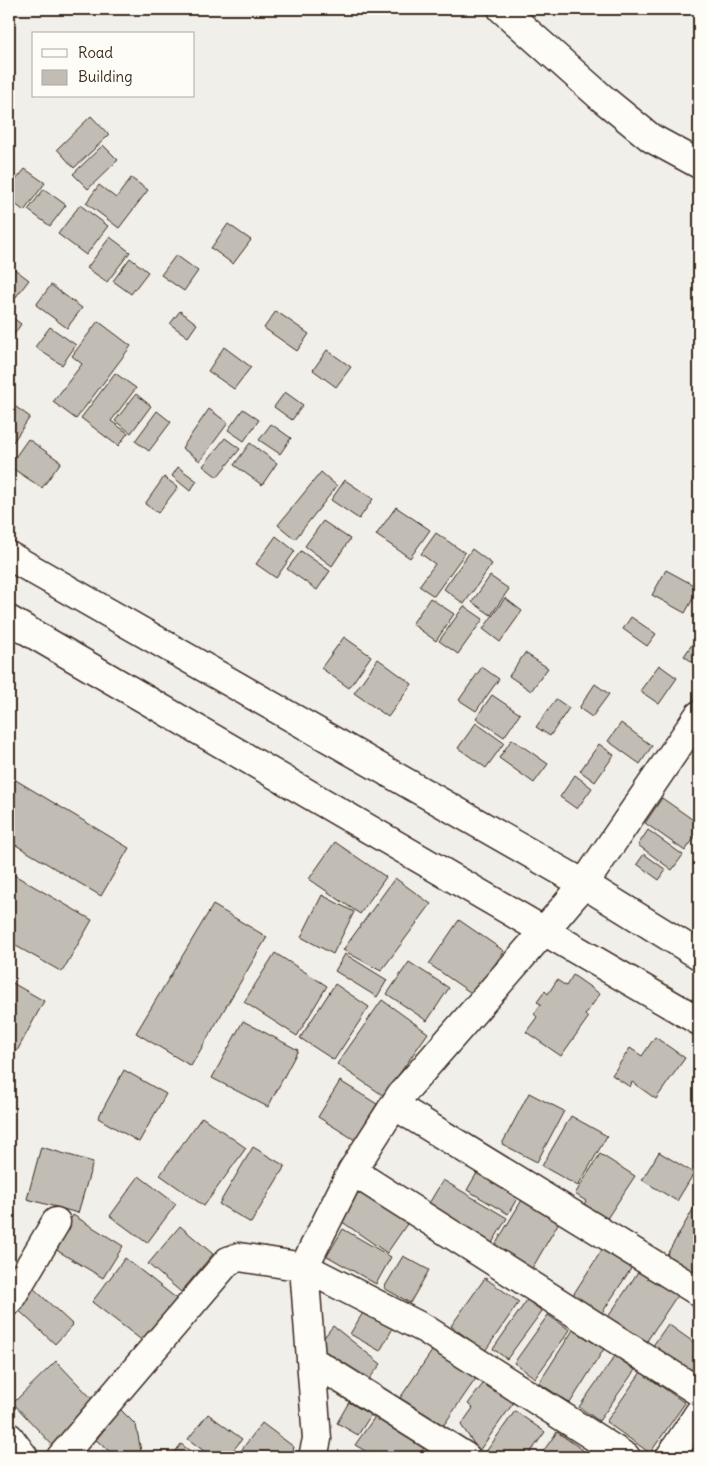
<svg xmlns="http://www.w3.org/2000/svg" width="708" height="1466" font-family="Delius,sans-serif">
<rect width="100%" height="100%" fill="#f1efea"/>
<filter id="ink" filterUnits="userSpaceOnUse"><feTurbulence type="fractalNoise" baseFrequency=".02" numOctaves="2"/><feDisplacementMap in="SourceGraphic" scale="10" xChannelSelector="R" yChannelSelector="G"/><feConvolveMatrix kernelMatrix="1 2 1 2 8 2 1 2 1" color-interpolation-filters="sRGB"/></filter>
<g filter="url(#ink)">
<path fill="#c1bcb4" stroke="#3b2a1e" d="M91,116L109,135L74,168L57,149Z
M103,145L118,160L88,189L73,174Z
M25,169L45,183L24,211L9,199V174L16,180Z
M131,178L148,190L119,228L86,203L99,185L116,198Z
M44,189L66,205L50,226L28,210Z
M80,205L108,226L86,255L58,234Z
M228,224L251,240L233,264L211,248Z
M110,237L130,252L107,282L87,268Z
M176,255L198,271L184,291L161,275Z
M130,258L148,272L131,294L113,281Z
M9,265L29,280L12,302L9,300Z
M51,285L82,308L67,328L36,305Z
M180,311L197,324L188,337L170,324Z
M276,311L309,334L297,351L264,328Z
M9,315L21,324L9,342Z
M98,321L131,346L76,419L53,402L82,364L72,356Z
M50,327L76,345L62,365L35,347Z
M224,347L251,367L234,389L208,371Z
M327,350L351,367L336,387L313,370Z
M115,373L136,388L111,421L128,433L118,446L81,418Z
M285,392L303,405L292,420L274,407Z
M136,394L151,406L131,433L115,421Z
M9,402L30,417L13,442L9,439Z
M209,409L228,423L200,461L182,448Z
M243,409L259,420L244,441L228,430Z
M157,411L171,422L149,451L135,441Z
M271,424L291,438L280,454L259,440Z
M225,438L240,449L217,477L203,466Z
M28,439L61,462L42,488L9,466Z
M250,443L277,463L262,485L234,465Z
M178,467L197,481L190,491L172,476Z
M321,472L337,486L295,539L278,525Z
M164,477L178,487L158,513L145,504Z
M345,480L373,499L359,519L331,500Z
M396,507L430,530L410,558L376,535Z
M323,521L350,539L332,566L305,546Z
M436,533L465,553L434,596L419,586L435,564L421,554Z
M276,536L295,551L276,578L256,564Z
M472,549L492,564L464,604L444,589Z
M301,551L330,571L317,590L287,569Z
M666,570L699,588L685,613L652,595Z
M490,576L509,589L491,615L472,602Z
M430,598L454,614L436,641L412,624Z
M505,598L522,611L500,642L483,629Z
M464,606L483,619L458,654L439,641Z
M631,617L656,634L647,646L623,629Z
M344,637L371,656L349,688L321,668Z
M693,643L699,648V667L684,656Z
M525,653L548,668L531,691L509,676Z
M378,659L412,684L388,717L354,693Z
M659,665L677,678L659,704L640,691Z
M482,667L499,679L476,711L459,700Z
M595,684L609,694L592,717L579,708Z
M492,695L520,714L504,737L476,718Z
M556,699L569,708L550,736L536,727Z
M476,723L504,743L486,768L458,748Z
M621,723L652,746L640,764L608,741Z
M512,739L548,764L534,783L499,758Z
M599,744L614,755L595,782L580,771Z
M575,775L592,788L577,809L560,797Z
M9,776L129,848L101,896L9,841Z
M662,798L699,824V831L685,851L645,823Z
M648,830L683,855L672,870L638,845Z
M335,842L386,877L360,914L309,879Z
M644,854L666,870L659,880L637,864Z
M9,872L92,920L62,972L9,942Z
M395,878L431,904L381,971L343,950Z
M322,895L354,912L333,954L301,937Z
M213,905L267,937L191,1066L136,1033Z
M459,920L504,951L474,995L429,964Z
M275,953L327,986L297,1036L244,1002Z
M345,954L387,980L377,997L335,971Z
M409,962L449,988L427,1021L387,994Z
M573,975L600,994L585,1015L588,1018L561,1056L526,1032L537,1017L534,1014L541,1004L537,1002L545,991L548,994L557,980L566,986Z
M9,981L44,1001L17,1051L9,1046Z
M335,984L369,1007L334,1060L300,1038Z
M382,1000L428,1033L384,1096L337,1064Z
M243,1021L298,1050L268,1107L212,1078Z
M655,1037L685,1058L656,1099L632,1082L630,1087L612,1075L630,1048L642,1056Z
M124,1070L166,1094L139,1142L98,1118Z
M340,1081L377,1104L355,1140L318,1117Z
M529,1093L564,1111L537,1162L502,1144Z
M571,1116L607,1136L578,1186L542,1166Z
M202,1117L246,1148L204,1206L160,1175Z
M41,1147L93,1162L78,1213L27,1199Z
M253,1147L285,1166L251,1223L219,1204Z
M659,1152L694,1173L677,1201L642,1180Z
M600,1154L635,1176L604,1223L593,1216L596,1212L584,1204L586,1201L575,1194Z
M481,1166L522,1190L508,1214L467,1190Z
M139,1176L176,1204L147,1243L110,1216Z
M443,1180L507,1218L489,1248L425,1210Z
M360,1188L409,1221L387,1253L338,1219Z
M525,1195L562,1217L530,1272L492,1250Z
M699,1199V1285L662,1263Z
M73,1215L123,1246L103,1278L53,1248Z
M180,1226L213,1254L181,1292L148,1264Z
M343,1229L391,1257L376,1284L327,1256Z
M607,1242L636,1261L600,1316L571,1298Z
M403,1256L429,1270L410,1303L384,1288Z
M125,1258L181,1302L148,1345L92,1302Z
M642,1266L680,1291L643,1347L627,1336L630,1331L608,1317Z
M485,1278L519,1302L485,1351L451,1326Z
M31,1286L73,1325L55,1344L13,1305Z
M527,1300L542,1311L507,1359L493,1349Z
M364,1311L393,1328L380,1351L350,1334Z
M548,1315L570,1330L535,1378L514,1363Z
M668,1324L699,1346V1359L689,1374L652,1347Z
M333,1326L381,1364L362,1388L314,1350Z
M573,1330L604,1349L570,1403L539,1383Z
M434,1348L477,1377L439,1432L396,1404Z
M615,1356L635,1370L599,1421L579,1407Z
M56,1361L98,1405L54,1447L13,1403Z
M641,1372L685,1403L650,1453L606,1422Z
M488,1377L517,1398L479,1451L461,1425L473,1408L468,1404Z
M349,1402L371,1415L358,1435L337,1423Z
M120,1409L136,1425L141,1451L136,1457H117L96,1440Z
M379,1411L426,1445L418,1457H376L355,1445Z
M515,1411L545,1432L527,1457H484L483,1456Z
M208,1414L242,1439L228,1457H212L188,1439Z
M262,1423L294,1447L291,1457H236Z
M557,1432L583,1450L578,1457H539Z
M181,1444L198,1457H171Z"/>
<g fill="none" stroke-linecap="round" stroke-linejoin="round">
<g stroke="#3b2a1e" stroke-width="31">
<path id="minor" d="M502,9L602,98L651,138L699,164
M394,1105L699,1292
M352,1171L699,1392
M9,1301L56,1222
M311,1360L466,1457
M9,1437L24,1457
M61,1457L228,1261L239,1257L304,1267L425,1329L626,1457
M313,1457L317,1439L304,1267L352,1171L400,1096L544,931L584,884L699,715
M670,1457L699,1413"/>
</g>
<g stroke="#3b2a1e" stroke-width="31">
<path id="major" d="M9,556L584,884L699,955
M9,620L699,1021"/>
</g>
<use href="#minor" stroke="#fdfcf7" stroke-width="28"/>
<use href="#major" stroke="#fdfcf7" stroke-width="28"/>
</g>
</g>
<rect width="708" height="1466" fill="none" stroke="#fdfcf7" stroke-width="30"/>
<rect x="15" y="15" width="678" height="1436" fill="none" stroke="#3b2a1e" stroke-width="2" filter="url(#ink)"/>
<rect x="32" y="32" width="162" height="65" fill="#fdfcf7" stroke="#afa8a0"/>
<rect x="42" y="49" width="25" height="8" fill="#fdfcf7" stroke="#afa8a0"/>
<text x="78" y="58" font-size="15" fill="#3b2a1e">Road</text>
<rect x="42" y="70" width="25" height="15" fill="#c1bcb4" stroke="#afa8a0"/>
<text x="78" y="82" font-size="15" fill="#3b2a1e">Building</text>
</svg>
